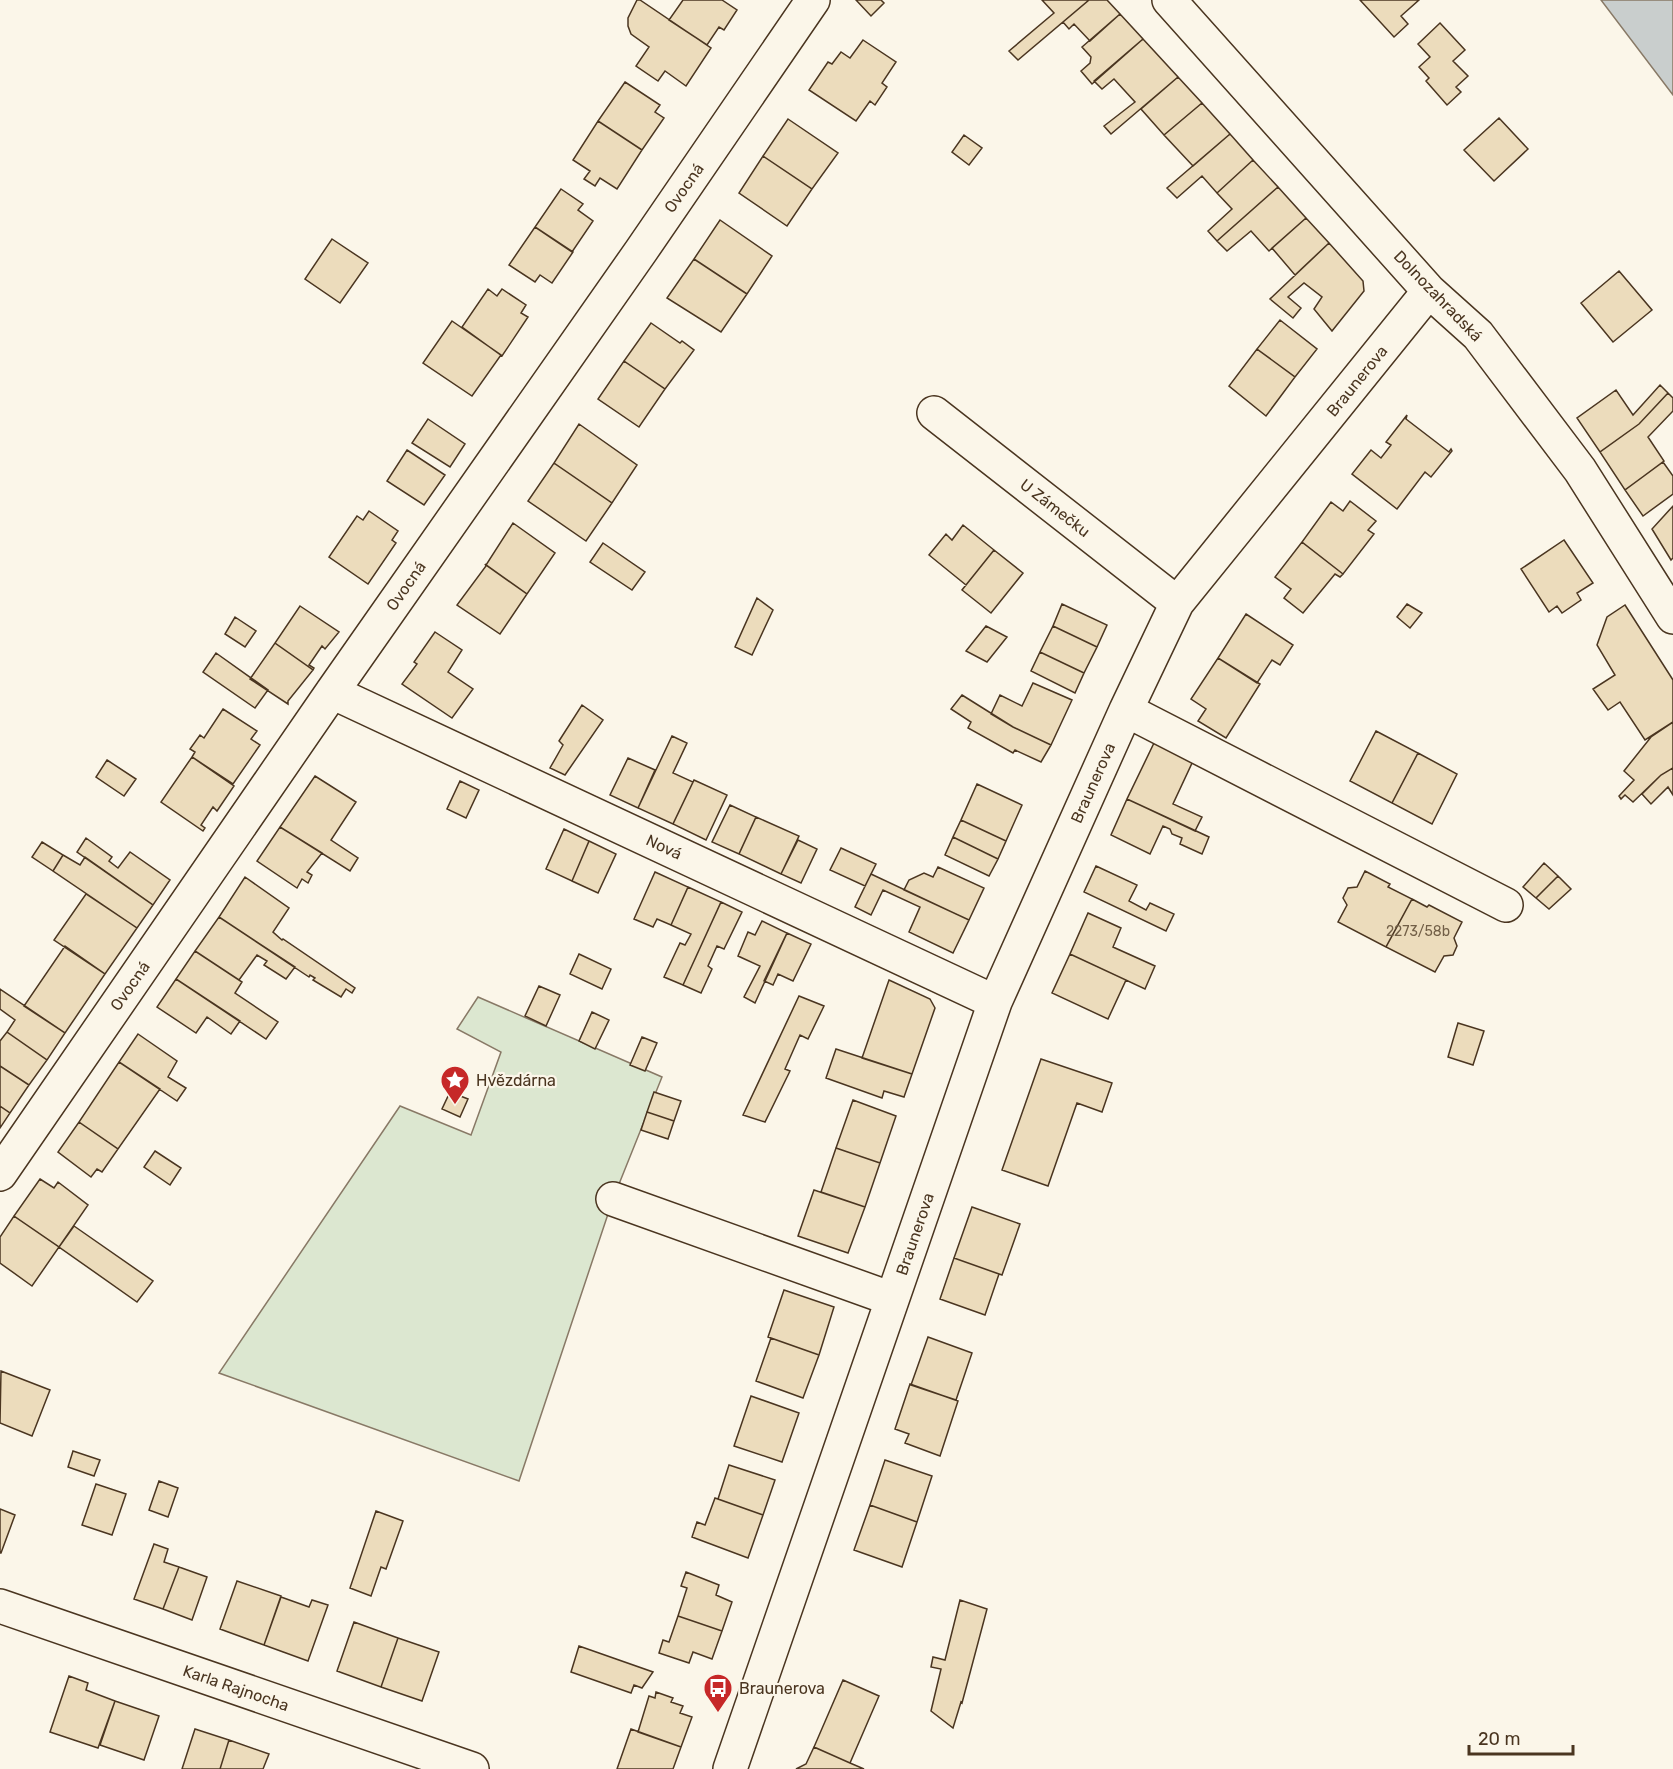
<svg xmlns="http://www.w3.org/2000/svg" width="1673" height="1769" font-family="Rubik,sans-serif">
<rect width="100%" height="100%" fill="#fbf6e9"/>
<path fill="#dce7d0" stroke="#887966" stroke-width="1.5" d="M478,997L662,1077L613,1199L519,1481L219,1373L400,1106L471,1135L501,1052L457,1029Z"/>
<path fill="#c9cecd" stroke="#887966" stroke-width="1.5" d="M1601,0H1673V95Z"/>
<path fill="#ecdcbc" stroke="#4a3520" stroke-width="1.5" d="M637,0H640L711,48L686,86L665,71L658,81L636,66L649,47L631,34L628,26V18Z
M683,0H722L737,10L724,30L719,27L707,45L669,20Z
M856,0H881L884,3L871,16Z
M1042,0H1089L1018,60L1009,51L1054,13Z
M1089,0H1107L1120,14L1090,41L1074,24L1069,29L1063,22Z
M1360,0H1419L1401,16L1408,24L1394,37Z
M1120,14L1143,39L1092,84L1081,71L1090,63L1091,57L1082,47Z
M1440,23L1465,50L1453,61L1468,76L1456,87L1461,92L1447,105L1426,81L1429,78L1419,67L1430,57L1418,44Z
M1143,39L1178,77L1111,134L1104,126L1135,102L1114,79L1102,89L1094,81Z
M863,40L896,62L882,83L887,87L875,105L870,101L856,121L809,90L828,62L832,64L841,52L850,58Z
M1178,77L1202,103L1164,135L1141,109Z
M625,82L660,105L655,112L664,118L642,150L598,121Z
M1202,103L1230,134L1193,166L1164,135Z
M1499,118L1528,149L1494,181L1464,150Z
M788,119L838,153L812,189L763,156Z
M598,121L642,150L617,189L600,178L595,186L584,179L590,171L573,160Z
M1230,134L1253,160L1217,193L1202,176L1177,198L1167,188Z
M964,135L982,148L969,165L952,152Z
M763,156L812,189L787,226L739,193Z
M1253,160L1278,187L1217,241L1208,231L1232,209L1217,193Z
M1278,187L1306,218L1269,251L1251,231L1227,251L1217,241Z
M561,189L583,204L578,210L593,221L572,252L535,227Z
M1306,218L1329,243L1295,275L1272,248Z
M720,220L772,256L747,294L694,259Z
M535,227L573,252L552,283L540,275L535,282L509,265Z
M332,239L368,263L340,303L305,279Z
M1329,243L1363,281L1364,291L1332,331L1314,309L1322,297L1304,283L1288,297L1301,308L1293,318L1270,299Z
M694,259L747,294L721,332L667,298Z
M1619,271L1652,310L1613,342L1581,303Z
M488,289L497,296L502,289L526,305L521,313L528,317L502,356L462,327Z
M1280,320L1317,349L1295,377L1257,349Z
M452,321L501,355L472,396L423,363Z
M651,323L680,343L682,341L694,350L665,389L624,361Z
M1257,349L1295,377L1266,416L1229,386Z
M624,361L665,389L639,427L598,399Z
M1660,385L1668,393L1639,424L1600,452L1577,418L1616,390L1633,415Z
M1668,393L1673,398V411L1648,437L1664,461L1625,490L1600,452L1639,424Z
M1407,415L1406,419L1449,452L1451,449L1452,451L1431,477L1425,472L1397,509L1352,474L1371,450L1381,458L1391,445L1386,442Z
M428,419L465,444L450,467L412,443Z
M579,424L637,465L612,503L554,463Z
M407,450L445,475L424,505L387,481Z
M1663,462L1673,476V494L1643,516L1625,490Z
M554,463L612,503L586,541L528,501Z
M1350,501L1376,521L1368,530L1374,534L1343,574L1302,542L1331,502L1343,511Z
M1673,506V558L1671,560L1652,529Z
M369,511L398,531L392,540L396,543L368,584L329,557L357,516L363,520Z
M513,523L555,553L527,594L486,565Z
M963,525L994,550L966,585L929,555L946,534L952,540Z
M1564,540L1593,583L1577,593L1581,600L1562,613L1557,606L1549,612L1521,569Z
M1302,542L1343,574L1340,577L1335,574L1303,613L1284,598L1291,589L1275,577Z
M603,543L645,572L632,590L590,562Z
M994,550L1023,573L991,613L962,590Z
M485,564L527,594L500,634L457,605L486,566Z
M757,598L773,610L752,655L735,647Z
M1062,604L1107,625L1097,647L1053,626Z
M1407,604L1422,613L1410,628L1397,617Z
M1625,605L1673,680V722L1645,740L1620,702L1608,710L1593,689L1615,675L1597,645L1607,617Z
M300,606L339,632L325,649L322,646L309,665L314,668L313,670L275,643Z
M1246,614L1293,645L1280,665L1272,660L1257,683L1218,658Z
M235,617L256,631L245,647L225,634Z
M986,626L1007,637L987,662L966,651Z
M1053,626L1097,647L1084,673L1040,652Z
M435,632L462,650L448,672L473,689L452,718L402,684L417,664L414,662Z
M275,643L313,670L288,701V704L250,679Z
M1040,652L1084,673L1075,693L1031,671Z
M216,653L268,690L255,708L203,672Z
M1218,658L1260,684L1226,738L1198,721L1206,709L1191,699Z
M1033,683L1072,700L1051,745L1013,727L991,714L1000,695L1022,706Z
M962,695L1013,727L1051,745L1041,762L1015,750L1013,753L968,728L971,722L951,709Z
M582,705L603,720L565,775L550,768L563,745L559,741Z
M223,709L257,731L251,739L260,745L233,784L192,757L195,752L190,749L200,735L204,738Z
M1673,722V768L1661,775L1633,802L1625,795L1621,799L1619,796L1634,780L1624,771L1651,737Z
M1376,731L1418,753L1392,803L1350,781Z
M672,736L687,743L673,773L693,782L673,824L638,808Z
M1154,743L1193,761L1173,804L1202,817L1195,831L1127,799Z
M1418,753L1457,774L1432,824L1392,803Z
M192,757L234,786L217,811L213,807L201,825L205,828L203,831L161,802Z
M628,758L655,770L638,808L610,795Z
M107,760L136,779L124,796L96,777Z
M1673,768V795L1668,787L1651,804L1642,794L1661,775Z
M315,776L356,802L331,840L358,858L350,871L280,827Z
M694,780L727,795L706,840L673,824Z
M460,781L479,790L466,818L447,809Z
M977,784L1022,805L1006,841L961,820Z
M1127,799L1209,837L1202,854L1180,844L1182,838L1172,834L1170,829L1163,826L1150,854L1111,835Z
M730,805L756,817L739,854L712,842Z
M756,817L799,836L781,874L739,854Z
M961,820L1006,841L998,859L953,837Z
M280,827L322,853L307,872L312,875L308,883L302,879L297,888L257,861Z
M564,829L589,841L572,881L546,869Z
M953,837L998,859L989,876L945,855Z
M86,838L112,857L109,861L118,868L130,852L170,880L153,905L77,852Z
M798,840L817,849L801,883L781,874Z
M589,841L616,854L598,893L572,881Z
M42,842L63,855L53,871L32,857Z
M841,848L876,864L865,886L830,870Z
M63,855L80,865L85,857L153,905L137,928L53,871Z
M1544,863L1558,876L1536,898L1523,887Z
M1096,866L1137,885L1129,901L1146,910L1150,903L1174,914L1166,931L1084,892Z
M938,867L984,888L969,920L904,890L909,880L924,873L933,877Z
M1365,871L1390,884L1388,887L1412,899L1386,947L1338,922L1347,905L1343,898L1348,888L1357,887Z
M655,872L688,887L671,925L657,919L653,927L634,919Z
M871,874L969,920L953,953L909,932L920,907L883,890L871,915L855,907Z
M1558,876L1571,889L1549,909L1536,898Z
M245,877L289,908L273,932L282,940L283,939L355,988L352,993L346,989L341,997L313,980L315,978L310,975L309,977L219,917Z
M688,887L721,902L683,985L664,977L680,943L685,945L691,934L671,925Z
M86,894L137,928L105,974L54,940Z
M1412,899L1427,907L1429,905L1462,922L1454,938L1457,946L1453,955L1444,956L1435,972L1386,947Z
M721,902L742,912L724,949L717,946L708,966L712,969L701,993L683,985Z
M1088,913L1121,928L1113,947L1155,966L1145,989L1070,954Z
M219,917L295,967L286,979L264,965L267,961L257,955L239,980L195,951Z
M762,921L787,933L755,1003L744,997L760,966L738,956L748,932L755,935Z
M787,933L811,944L793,981L778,974L773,985L764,981Z
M65,946L105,974L65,1033L24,1006Z
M195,951L242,982L235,993L278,1022L266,1039L176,979Z
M579,954L611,969L602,989L570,974Z
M1070,954L1126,980L1108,1019L1052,993Z
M176,979L240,1021L231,1034L207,1017L196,1033L157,1007Z
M889,980L930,999L935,1008L912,1074L862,1058Z
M539,986L560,995L546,1026L525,1016Z
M0,989L65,1033L47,1060L7,1032L15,1020L0,1009Z
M799,996L824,1006L808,1039L800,1035L785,1069L790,1071L765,1122L743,1115Z
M592,1012L609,1020L595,1049L579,1041Z
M1458,1023L1484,1031L1473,1065L1448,1057Z
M7,1032L47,1060L29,1085L0,1066V1041Z
M138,1034L177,1061L168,1077L186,1088L177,1101L119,1062Z
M642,1037L657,1043L645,1071L630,1065Z
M836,1049L912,1074L904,1097L884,1091L882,1098L826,1078Z
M1041,1059L1112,1083L1102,1112L1077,1103L1048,1186L1002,1170Z
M119,1062L160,1089L118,1149L79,1122Z
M0,1066L29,1085L10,1113L0,1106Z
M450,1092L468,1099L460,1117L442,1109Z
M654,1092L681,1101L674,1121L647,1112Z
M853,1100L896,1116L880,1163L836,1148Z
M0,1106L10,1113L0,1128Z
M647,1112L674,1121L668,1139L641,1130Z
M79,1122L118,1149L102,1172L97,1169L91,1177L58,1152Z
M836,1148L880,1163L865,1207L821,1192Z
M155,1151L181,1168L170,1185L144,1167Z
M40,1179L54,1188L58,1182L88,1205L59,1247L14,1216Z
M814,1190L865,1207L848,1253L798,1236Z
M972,1207L1020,1224L1002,1275L954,1258Z
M14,1216L59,1247L32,1286L0,1263V1237Z
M74,1226L153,1281L137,1302L59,1247Z
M954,1258L999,1274L985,1315L940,1299Z
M784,1290L834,1307L819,1355L768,1337Z
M928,1337L972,1353L956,1400L911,1385Z
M771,1338L819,1355L803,1398L756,1381Z
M1,1371L50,1390L32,1436L0,1423Z
M910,1384L958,1401L940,1456L905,1443L909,1434L895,1429Z
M751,1396L799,1413L782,1462L734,1446Z
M73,1451L100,1460L94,1476L68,1467Z
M885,1460L932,1476L917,1522L870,1505Z
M729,1465L775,1480L763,1515L718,1499Z
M159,1481L178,1488L168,1517L149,1510Z
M96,1484L126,1494L112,1535L82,1525Z
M715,1498L763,1515L748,1558L692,1537L697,1522L705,1525Z
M870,1505L917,1522L902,1567L854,1550Z
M0,1509L15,1515L1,1553H0Z
M376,1511L403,1521L386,1569L381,1567L371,1596L350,1588Z
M154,1544L168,1549L164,1562L179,1567L163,1609L134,1599Z
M179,1567L207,1577L192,1620L163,1609Z
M686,1572L719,1585L716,1595L732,1602L722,1631L678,1616L687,1588L681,1586Z
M237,1581L281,1596L264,1645L220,1629Z
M281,1597L309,1607L312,1600L328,1605L308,1661L264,1645Z
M960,1600L987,1609L962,1703L961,1702L953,1728L931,1711L941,1669L931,1667L933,1657L945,1660Z
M678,1616L722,1631L712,1659L693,1652L689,1663L659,1653L663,1640L669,1642Z
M354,1622L398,1638L381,1687L337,1671Z
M398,1638L439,1652L422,1701L381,1687Z
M579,1646L653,1672L642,1688L634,1685L631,1693L571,1672Z
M69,1676L88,1683L86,1690L115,1701L98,1748L50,1732Z
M843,1680L879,1696L850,1763L814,1747Z
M656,1692L673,1698L671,1702L683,1706L680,1713L692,1717L681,1747L638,1732L649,1696L655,1698Z
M115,1701L159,1716L144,1760L100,1745Z
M195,1729L229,1740L220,1769H182Z
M631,1729L681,1747L673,1769H617Z
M229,1740L269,1754L263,1769H220Z
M814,1747L850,1763L864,1769H796L806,1764Z"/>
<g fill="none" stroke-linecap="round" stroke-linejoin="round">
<g stroke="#4a3520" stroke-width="36">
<path id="minor" d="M1169,0L1429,291L1478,335L1580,470L1673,617
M934,413L1177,603
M332,692L995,1002
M1126,710L1506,905
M0,1174L332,692L641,251L813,0
M613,1199L892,1299
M0,1606L472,1769
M730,1769L995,1002L1126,710L1177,603L1429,291"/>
</g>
<use href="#minor" stroke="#fbf6e9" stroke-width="33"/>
</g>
<defs>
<g id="sight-pin" transform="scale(1.5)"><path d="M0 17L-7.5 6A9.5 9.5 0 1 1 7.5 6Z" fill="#c62828" stroke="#fbf6e9"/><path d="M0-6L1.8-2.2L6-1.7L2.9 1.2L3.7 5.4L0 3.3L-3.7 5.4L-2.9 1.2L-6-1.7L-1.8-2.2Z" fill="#fff"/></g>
<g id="bus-pin" transform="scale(1.5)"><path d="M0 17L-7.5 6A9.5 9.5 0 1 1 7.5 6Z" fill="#c62828" stroke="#fbf6e9"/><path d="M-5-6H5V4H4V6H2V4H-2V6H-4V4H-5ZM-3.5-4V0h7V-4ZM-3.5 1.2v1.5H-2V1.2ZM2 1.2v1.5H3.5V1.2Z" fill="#fff"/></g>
</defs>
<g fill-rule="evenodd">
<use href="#sight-pin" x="455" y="1080"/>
<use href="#bus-pin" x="718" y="1688"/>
</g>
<g text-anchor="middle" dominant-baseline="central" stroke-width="4.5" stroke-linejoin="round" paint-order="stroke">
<g font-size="14" fill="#725f47">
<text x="1418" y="931">2273/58b</text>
</g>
<g font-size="16" fill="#4a3520" stroke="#fbf6e9">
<text transform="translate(684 188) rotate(-55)">Ovocná</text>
<text transform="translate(1438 296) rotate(46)">Dolnozahradská</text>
<text transform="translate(1357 381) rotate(-51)">Braunerova</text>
<text transform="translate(1055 508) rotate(38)">U Zámečku</text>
<text transform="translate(406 586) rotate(-55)">Ovocná</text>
<text transform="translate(1093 783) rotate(-66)">Braunerova</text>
<text transform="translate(664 847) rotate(25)">Nová</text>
<text transform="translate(130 986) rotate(-55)">Ovocná</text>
<text transform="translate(915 1234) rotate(-71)">Braunerova</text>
<text transform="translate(236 1688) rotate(19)">Karla Rajnocha</text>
</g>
<g font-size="16" fill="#4a3520" stroke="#fbf6e9" text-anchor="start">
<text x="476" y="1080">Hvězdárna</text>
<text x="739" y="1688">Braunerova</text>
</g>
</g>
<path d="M1469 1745v9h104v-9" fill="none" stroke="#4a3520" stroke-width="3"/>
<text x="1478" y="1745" font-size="18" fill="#4a3520" stroke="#fbf6e9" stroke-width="4.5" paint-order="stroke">20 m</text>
</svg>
